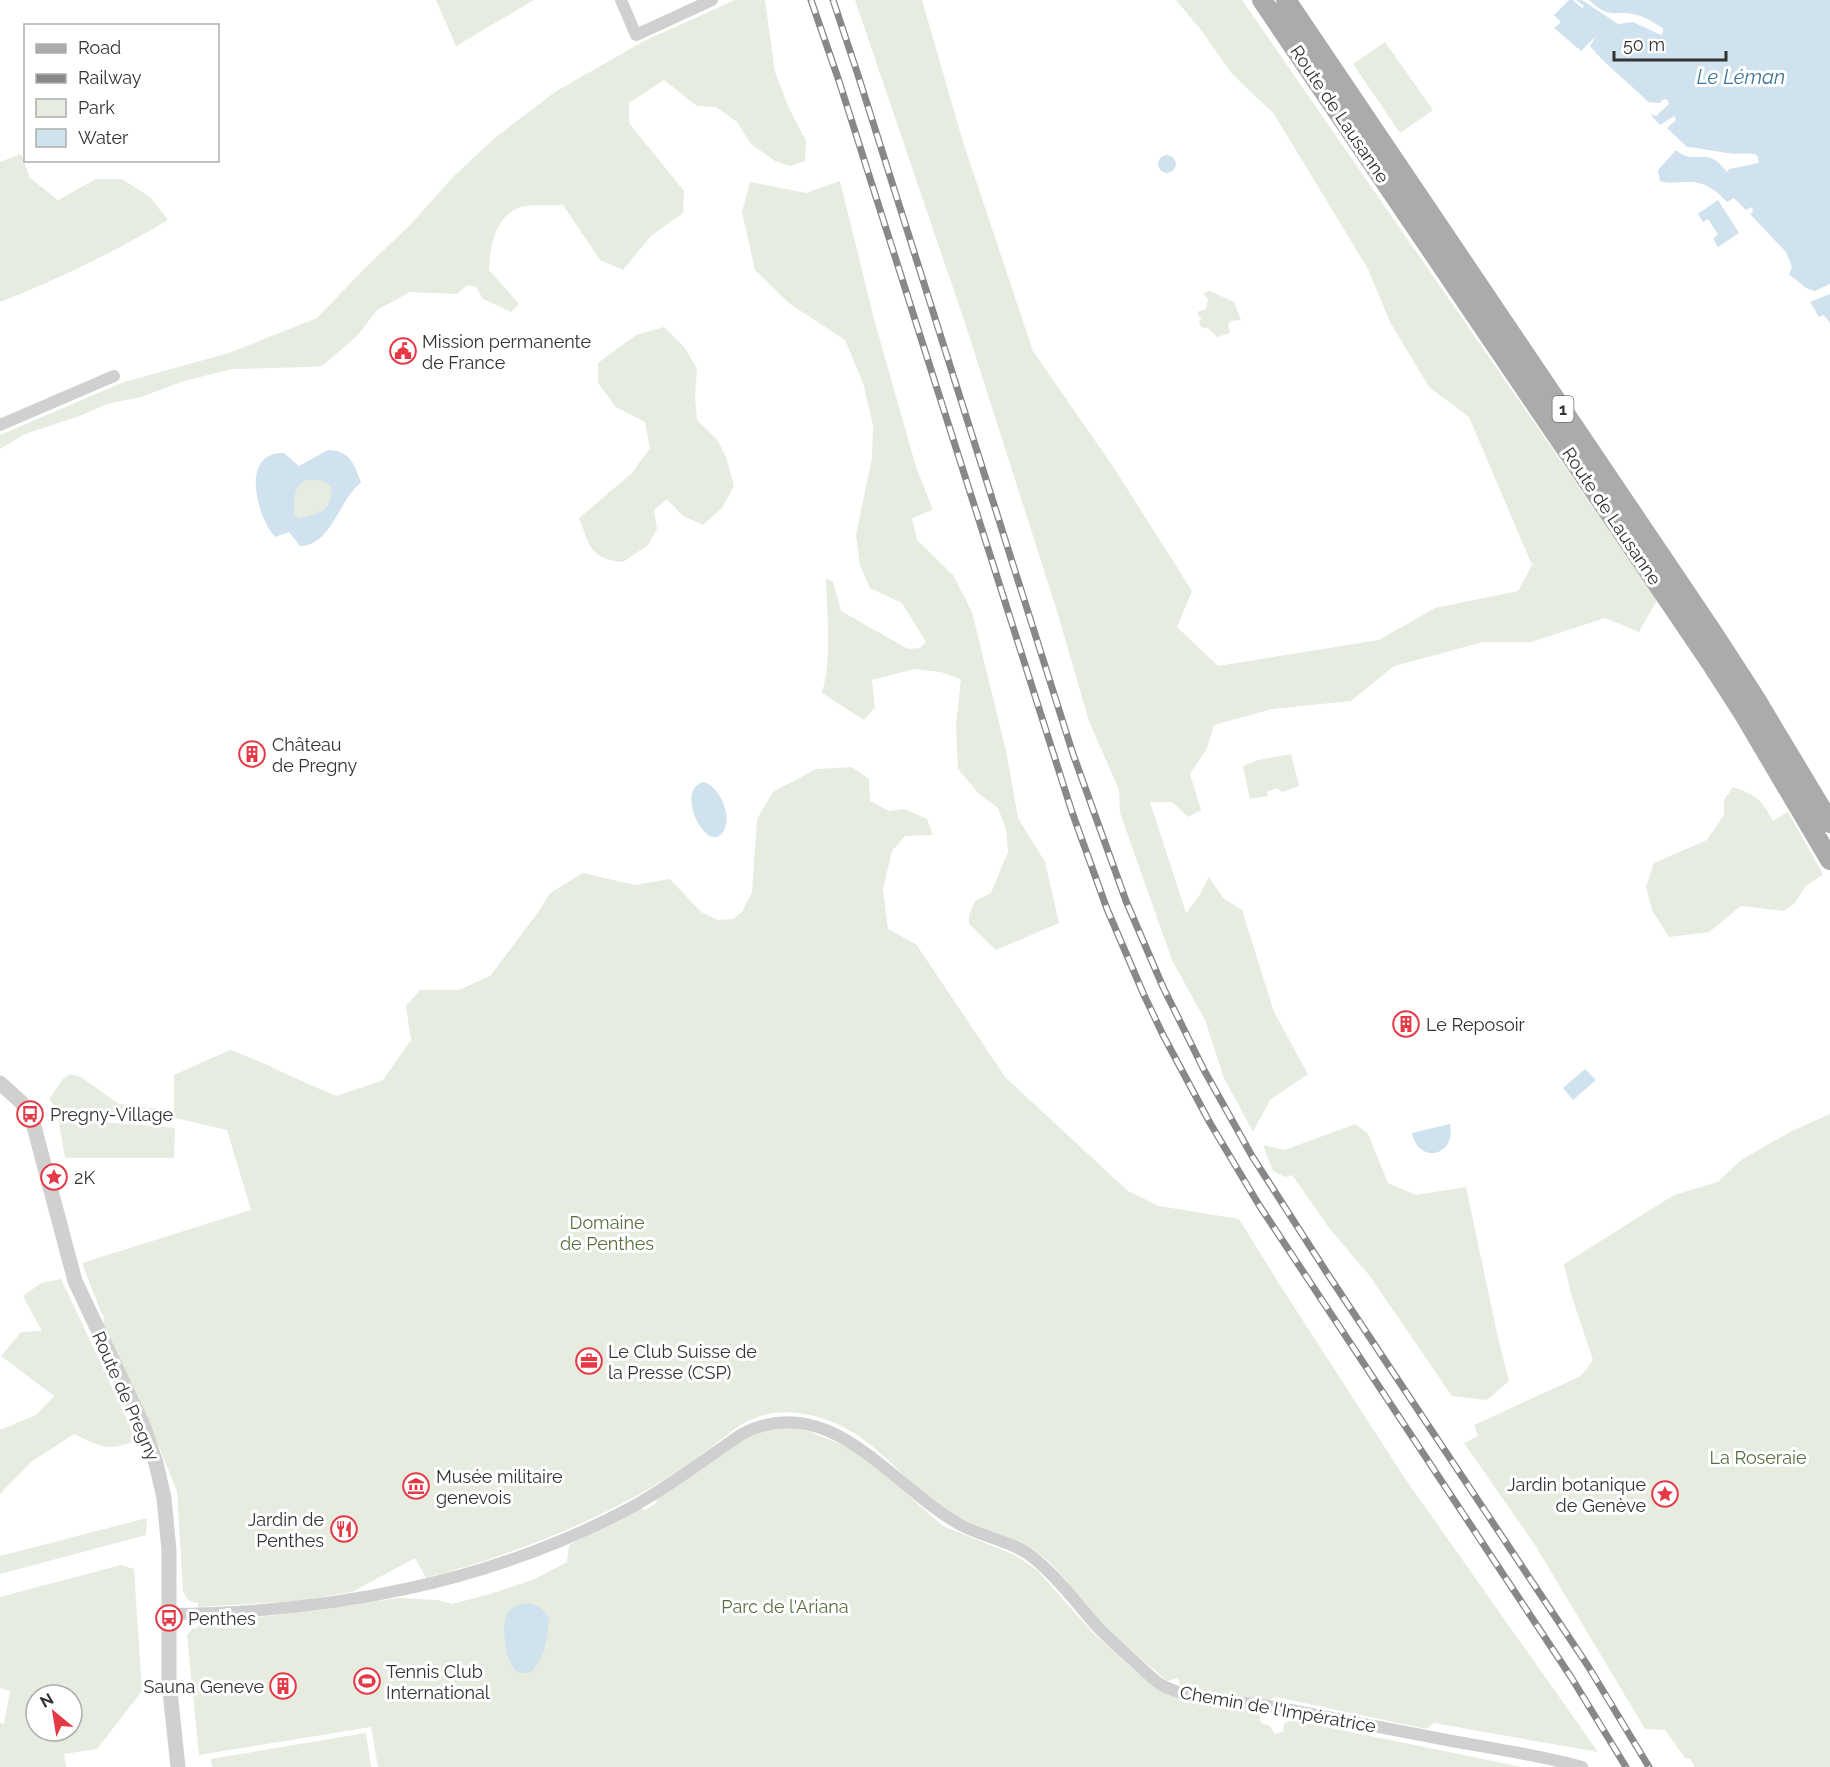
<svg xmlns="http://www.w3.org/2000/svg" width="1830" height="1767" font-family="Raleway,sans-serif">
<rect width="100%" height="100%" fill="#fff"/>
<path fill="#e6ecdf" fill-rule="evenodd" d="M436,0H534L456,46Z
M735,0H765L775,72L788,106L806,141L805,161L790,166L775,161L751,144L737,122L716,107L697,106L664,80L629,103V123L684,191L683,213L651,236L623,270L600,260L563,205C551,206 533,204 521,207C495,215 490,246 489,270L519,304L511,312L483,299L476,287L467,285L457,294L410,292L377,310L357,336L322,366L309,367L232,369L184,381L141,397L107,404L82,415L25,434L0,449V435L124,382L229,353L317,318L365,268L410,225L454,176L496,137L555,92L644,41Z
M855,0H922L963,142L1033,351L1116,471L1192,591L1177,627L1218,666L1379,640L1435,608L1518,591L1532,565L1469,417L1429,387L1390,322L1368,269L1274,114L1232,74L1201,30L1176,0H1242L1657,600L1639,632L1605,618L1531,642H1483L1394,666L1351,701L1272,709L1214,725L1207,748L1190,774L1201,810L1188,817L1172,802H1150L1186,913L1198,898L1209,877L1223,898L1242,910L1274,1012L1308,1074L1270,1100L1253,1132L1224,1078L1205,1020L1172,960L1120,813L1119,790L1089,721L1056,608L966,326Z
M1385,42L1433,110L1400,133L1353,64Z
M21,154L30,178L58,200L96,179H122L150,197L168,220C114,252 59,279 0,302V162Z
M840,181L874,319L916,467L933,510L912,518L917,540L953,575L972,612L1006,751L1018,818L1045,862L1059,923L996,950L969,924V916L975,901L991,893L1008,852L1006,829L998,808L979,794L958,769L956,726L961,679L941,672L914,669L872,680L875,707L864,720L822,693C832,657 827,616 826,579L833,581L841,611L908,649L920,648L926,642L902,603L870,588L860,566L856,535L872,458L873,425L863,383L845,340L790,304L755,270L742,212L750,182L806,193Z
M1210,291L1234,302L1241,320L1231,321L1228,324L1230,333L1217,337L1209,329L1201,327L1199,321L1202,318L1199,317L1197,312L1206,309L1208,299L1203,293Z
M664,327L685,348L697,369L695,396L697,420L718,441L726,457L734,486L722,508L703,525L683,516L667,499L654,510L657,529L648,545L623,562C590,559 590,546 579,518L632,473L650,448L645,422L616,407L598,383V363L636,335Z
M306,480L323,481L331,487C332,512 319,513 299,519L294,514C294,500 293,487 306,480Z
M1291,754L1299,786L1282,792L1277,788L1267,792L1268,796L1250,799L1243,766L1258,760Z
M852,767L869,779L870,801L889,811L904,809L927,819L933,835L905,836L892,851L883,889L888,929L916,944L1005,1077L1128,1191L1159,1206L1239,1219L1278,1282L1404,1477L1598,1752L1434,1723L1426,1729L1276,1697L1262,1703L1181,1687L1177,1678L1167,1681C1145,1661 1120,1642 1099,1621C1078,1600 1064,1571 1038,1553C1011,1534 976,1529 948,1511C896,1478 870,1424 803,1414C780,1410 763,1413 742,1424C713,1445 684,1469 652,1487C582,1528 504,1557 426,1578L415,1558L352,1592L297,1601L198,1607V1603C189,1602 186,1599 183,1591L177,1491L152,1430L103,1327L104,1317L101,1312L82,1263L251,1210L227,1130L175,1118L56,1108L49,1099L63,1079L70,1074L81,1077L119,1104L174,1111V1075L230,1050C267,1063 300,1082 337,1096L383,1080L411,1040L406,1006L420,990H459L490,976L539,911L550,893L583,873L635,885L670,879L701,912L718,920L733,919L742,912L752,892L757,819L773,792L816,769Z
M1733,787C1756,795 1762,800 1773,821L1788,812L1823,874L1805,887L1794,904L1784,911L1741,906L1709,932L1669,937L1652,910L1646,887L1654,863L1707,840L1724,815V800Z
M1830,1114V1767H1695L1690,1759L1685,1758L1665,1730L1645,1729L1535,1545L1464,1443L1478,1436L1474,1425L1581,1376L1593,1360L1572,1297L1564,1264L1674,1195L1718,1182L1741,1160L1790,1132Z
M58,1118L175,1128L174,1158H65Z
M1355,1124L1368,1134L1388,1183L1416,1195L1466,1187L1498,1338L1509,1381L1487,1400L1452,1396L1369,1275L1330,1229L1292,1175L1285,1177L1273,1171L1263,1145L1285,1150Z
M61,1279L137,1440C107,1453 101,1446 74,1434L31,1462L0,1494V1430L36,1415L54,1396L1,1356L21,1332L42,1331L23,1296L41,1283Z
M791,1427L808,1431L852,1449L869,1461L943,1526L1015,1555L1037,1570L1094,1634L1147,1681L1209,1703L1259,1712L1261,1723L1270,1726L1275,1734L1283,1732L1284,1724L1292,1720L1522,1767H378L371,1727L199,1755L187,1635L192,1629L197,1628L200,1621L259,1617L321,1610L398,1598L438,1600L452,1604L490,1594L535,1579L567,1562L569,1545L641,1508L645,1510L656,1503L657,1498L748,1436L763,1430Z
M147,1518L146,1535L0,1574V1556Z
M121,1565L134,1569L142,1691L97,1749L64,1754L66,1767H0V1723L4,1724L10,1691L0,1688V1597ZM36,1695H72V1731H36Z
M366,1733L371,1767H212L211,1759Z"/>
<path fill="#cfe2ee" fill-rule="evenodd" d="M1569,0H1573L1582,8L1584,6L1576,0H1582L1618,24L1633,22L1661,35L1663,32V28C1655,24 1646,17 1637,15C1613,9 1612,21 1589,0H1830V284L1815,291L1806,288L1789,274L1792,267L1786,252L1750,214L1753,212L1752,207L1746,210L1734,198L1727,202C1715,189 1704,181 1686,182C1675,182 1667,184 1660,181L1658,170L1676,150C1691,163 1699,153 1713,159C1720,162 1723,168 1727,172L1729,169L1759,163L1757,155C1747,152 1737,155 1727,153C1713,151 1701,148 1687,147L1667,128L1676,120L1674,116L1660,125L1650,114L1656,116L1669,104L1667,99L1662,100L1660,103L1648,102C1630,83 1607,67 1590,46L1596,36L1581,51L1554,28L1561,22L1554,15Z
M1158 164a9 9 0 1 1 18 0a9 9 0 1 1-18 0Z
M1718,200L1739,233L1718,247L1713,239L1718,234L1708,219L1703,222L1698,214Z
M1830,294V323L1824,315L1819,317L1810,302Z
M328,450C349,450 355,464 361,483C339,498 332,546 300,546L289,532L275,537C256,516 240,451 284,453L299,466ZM306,480L323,481L331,487C332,512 319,513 299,518L294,514C294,500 293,487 306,480Z
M703,782C719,785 731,814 725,828C711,862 672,791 703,782Z
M1585,1069L1596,1080L1573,1100L1563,1088Z
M1450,1124C1457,1156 1418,1165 1412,1133Z
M527,1603C538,1604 543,1609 549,1618C548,1637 545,1657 531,1672C527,1673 522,1674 518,1672C505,1666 501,1625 507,1614C512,1606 519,1604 527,1603Z"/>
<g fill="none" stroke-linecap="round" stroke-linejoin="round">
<path stroke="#d0d0d0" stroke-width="12" d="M621,0L636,35L712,0
M0,425L114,376
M169,1614C328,1613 491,1583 632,1507C671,1486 706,1458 742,1434C830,1388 892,1487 959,1524C984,1538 1015,1541 1036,1560C1058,1578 1075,1601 1094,1623C1106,1637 1121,1649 1135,1662C1143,1669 1151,1678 1160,1684C1187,1701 1243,1701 1275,1707C1334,1718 1393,1730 1452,1741C1496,1749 1539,1755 1582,1767"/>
<path stroke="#d0d0d0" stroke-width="15" d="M0,1083L21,1102L32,1119L75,1281L143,1425L156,1463L164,1498L169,1550V1682L178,1767"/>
<path stroke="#ababab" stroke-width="20" d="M1262,0L1713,666L1742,711L1830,860
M1286,0L1713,633L1755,698L1830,823"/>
<g stroke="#888" stroke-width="7">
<path id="rail" d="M811,0L839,81L1072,812L1107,909L1144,995L1163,1035L1210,1123L1259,1205L1571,1677L1626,1767
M833,0L858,75L1073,754L1126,901L1163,987L1204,1070L1252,1156L1327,1273L1588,1666L1649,1767"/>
</g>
<use href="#rail" stroke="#fff" stroke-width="4.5" stroke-dasharray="14" stroke-linecap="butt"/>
</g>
<defs>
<g id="civic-ring" transform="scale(1.35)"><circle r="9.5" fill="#fff" stroke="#e63946" stroke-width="1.5"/><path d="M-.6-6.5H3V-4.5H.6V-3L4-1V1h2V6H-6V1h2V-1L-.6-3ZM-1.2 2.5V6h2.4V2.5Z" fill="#e63946"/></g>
<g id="building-ring" transform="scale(1.35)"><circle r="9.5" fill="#fff" stroke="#e63946" stroke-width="1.5"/><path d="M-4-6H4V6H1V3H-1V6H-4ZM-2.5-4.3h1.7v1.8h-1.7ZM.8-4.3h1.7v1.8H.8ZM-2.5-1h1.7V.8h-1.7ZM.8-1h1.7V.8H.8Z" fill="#e63946"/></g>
<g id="bus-ring" transform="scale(1.35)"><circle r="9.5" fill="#fff" stroke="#e63946" stroke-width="1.5"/><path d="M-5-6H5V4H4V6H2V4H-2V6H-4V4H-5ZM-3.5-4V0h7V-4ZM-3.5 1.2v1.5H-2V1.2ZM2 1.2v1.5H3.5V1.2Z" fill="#e63946"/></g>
<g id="sight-ring" transform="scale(1.35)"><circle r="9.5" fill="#fff" stroke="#e63946" stroke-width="1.5"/><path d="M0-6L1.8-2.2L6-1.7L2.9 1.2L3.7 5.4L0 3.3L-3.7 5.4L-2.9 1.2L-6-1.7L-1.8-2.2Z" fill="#e63946"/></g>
<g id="office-ring" transform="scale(1.35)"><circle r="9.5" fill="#fff" stroke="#e63946" stroke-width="1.5"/><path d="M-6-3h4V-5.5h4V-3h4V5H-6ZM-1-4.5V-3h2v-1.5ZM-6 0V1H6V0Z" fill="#e63946"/></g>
<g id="museum-ring" transform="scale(1.35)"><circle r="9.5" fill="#fff" stroke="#e63946" stroke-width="1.5"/><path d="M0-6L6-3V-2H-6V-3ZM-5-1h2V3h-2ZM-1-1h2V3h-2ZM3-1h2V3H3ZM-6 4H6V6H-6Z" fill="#e63946"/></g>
<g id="restaurant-ring" transform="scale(1.35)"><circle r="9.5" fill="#fff" stroke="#e63946" stroke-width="1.5"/><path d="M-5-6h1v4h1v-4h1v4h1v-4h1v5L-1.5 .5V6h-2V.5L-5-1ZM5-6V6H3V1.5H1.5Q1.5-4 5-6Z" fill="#e63946"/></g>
<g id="stadium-ring" transform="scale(1.35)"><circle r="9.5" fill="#fff" stroke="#e63946" stroke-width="1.5"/><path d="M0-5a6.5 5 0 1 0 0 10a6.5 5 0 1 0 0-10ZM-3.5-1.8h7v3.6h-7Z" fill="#e63946"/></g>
</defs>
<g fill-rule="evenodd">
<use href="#civic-ring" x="403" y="351"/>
<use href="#building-ring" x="252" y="754"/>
<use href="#building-ring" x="1406" y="1024"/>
<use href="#bus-ring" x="30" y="1114"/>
<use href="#sight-ring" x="54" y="1177"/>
<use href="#office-ring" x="589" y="1361"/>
<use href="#museum-ring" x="416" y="1486"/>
<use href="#sight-ring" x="1665" y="1494"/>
<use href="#restaurant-ring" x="344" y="1529"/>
<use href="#bus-ring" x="169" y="1618"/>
<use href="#stadium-ring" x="367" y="1681"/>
<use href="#building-ring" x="283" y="1686"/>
</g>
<g text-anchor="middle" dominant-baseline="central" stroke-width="6" stroke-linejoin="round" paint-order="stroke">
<rect fill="#fff" stroke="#707070" stroke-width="1.5" x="1552.5" y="396" width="21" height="26" rx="4.5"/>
<g font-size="16" font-weight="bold" fill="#333">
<text x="1563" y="409">1</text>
</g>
<g font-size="18" fill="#333" stroke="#fff">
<text transform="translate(1340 114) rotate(56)">Route de Lausanne</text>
<text transform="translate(1612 516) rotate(56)">Route de Lausanne</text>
<text transform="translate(126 1396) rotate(66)">Route de Pregny</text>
<text transform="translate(1278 1709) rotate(10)">Chemin de l'Impératrice</text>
</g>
<g font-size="18" fill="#333" stroke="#fff" text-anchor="start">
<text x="422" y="341">Mission permanente<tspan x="422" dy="21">de France</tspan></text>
<text x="272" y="744">Château<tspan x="272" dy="21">de Pregny</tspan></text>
<text x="1426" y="1024">Le Reposoir</text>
<text x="50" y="1114">Pregny-Village</text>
<text x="74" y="1177">2K</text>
<text x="608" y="1351">Le Club Suisse de<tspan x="608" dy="21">la Presse (CSP)</tspan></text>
<text x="436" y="1476">Musée militaire<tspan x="436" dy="21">genevois</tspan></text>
<text x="1646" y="1484" text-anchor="end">Jardin botanique<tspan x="1646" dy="21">de Genève</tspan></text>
<text x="324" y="1519" text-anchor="end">Jardin de<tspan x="324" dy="21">Penthes</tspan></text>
<text x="188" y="1618">Penthes</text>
<text x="386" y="1671">Tennis Club<tspan x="386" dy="21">International</tspan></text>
<text x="264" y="1686" text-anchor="end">Sauna Geneve</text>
</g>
<g font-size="18" fill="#56703f" stroke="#fff">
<text x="607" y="1222">Domaine<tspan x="607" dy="21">de Penthes</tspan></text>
<text x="1758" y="1457">La Roseraie</text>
<text x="785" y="1606">Parc de l'Ariana</text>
</g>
<g font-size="20" font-style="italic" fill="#3f7597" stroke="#fff">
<text x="1741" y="77">Le Léman</text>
</g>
</g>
<rect x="24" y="24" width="195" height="138" fill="#ffffff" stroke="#adadad" stroke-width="1.5"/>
<rect x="36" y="44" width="30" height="9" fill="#ababab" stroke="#adadad" stroke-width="1.5"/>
<text x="78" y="54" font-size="18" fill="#333333">Road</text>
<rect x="36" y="74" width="30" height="9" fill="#888888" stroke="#adadad" stroke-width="1.5"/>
<text x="78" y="84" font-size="18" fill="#333333">Railway</text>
<rect x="36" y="99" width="30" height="18" fill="#e6ecdf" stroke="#adadad" stroke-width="1.5"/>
<text x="78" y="114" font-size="18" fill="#333333">Park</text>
<rect x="36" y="129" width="30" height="18" fill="#cfe2ee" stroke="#adadad" stroke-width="1.5"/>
<text x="78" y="144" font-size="18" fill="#333333">Water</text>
<g transform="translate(54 1713) rotate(330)"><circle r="28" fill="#ffffff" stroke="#adadad" stroke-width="1.5"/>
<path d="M0-4.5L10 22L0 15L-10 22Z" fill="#e63946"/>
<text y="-9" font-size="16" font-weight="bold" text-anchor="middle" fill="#333333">N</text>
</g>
<path d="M1614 51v9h112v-9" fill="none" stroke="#333333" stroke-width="3"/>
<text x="1623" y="51" font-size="18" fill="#333333" stroke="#ffffff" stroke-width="4.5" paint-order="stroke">50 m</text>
</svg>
